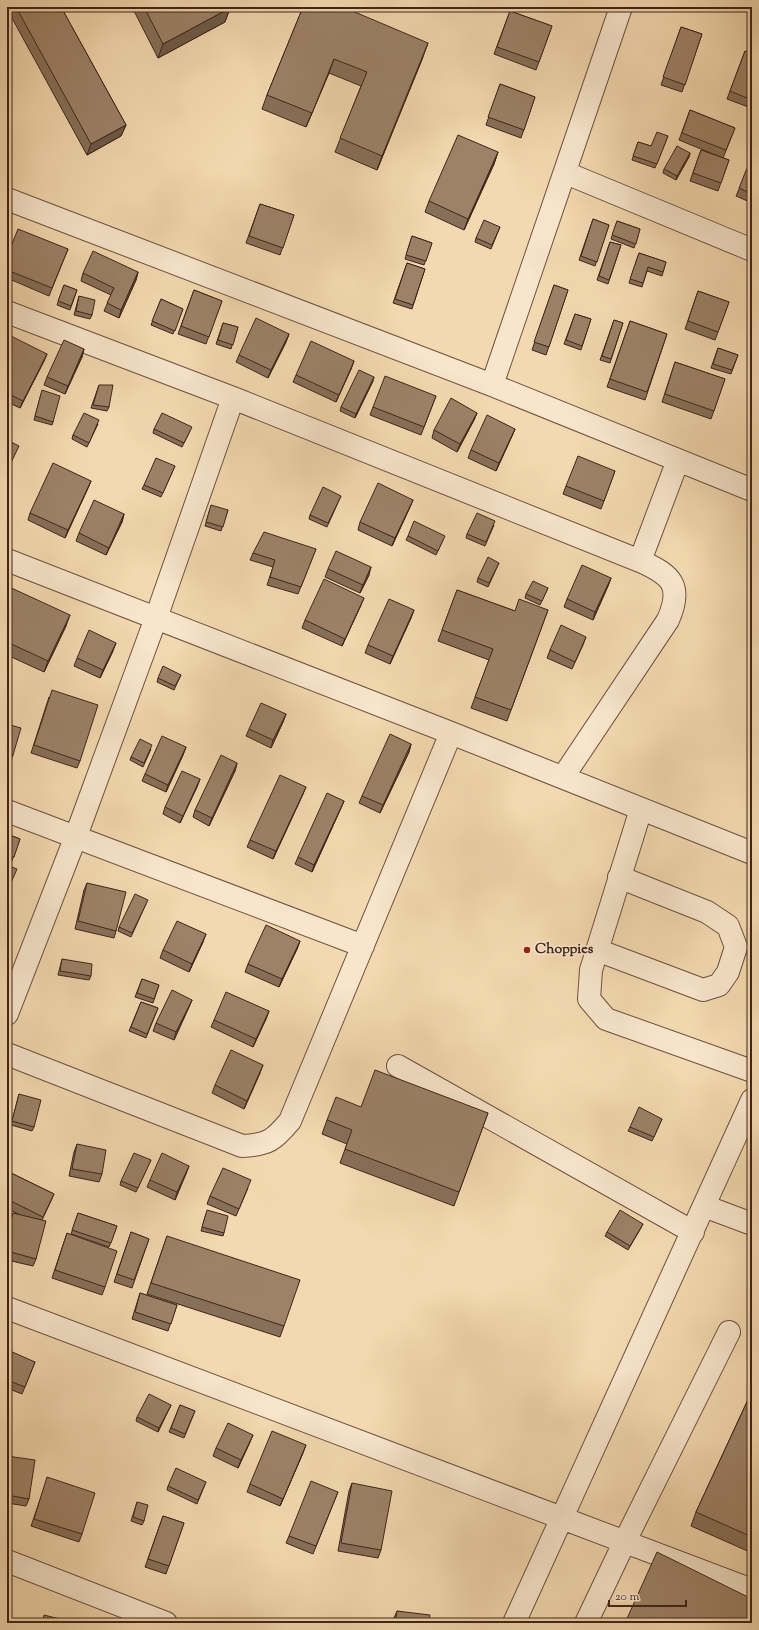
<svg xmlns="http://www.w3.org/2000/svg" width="759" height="1630" font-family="'Sorts Mill Goudy',serif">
<rect width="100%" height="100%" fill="#f4d9b0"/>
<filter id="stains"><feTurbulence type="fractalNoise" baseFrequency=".005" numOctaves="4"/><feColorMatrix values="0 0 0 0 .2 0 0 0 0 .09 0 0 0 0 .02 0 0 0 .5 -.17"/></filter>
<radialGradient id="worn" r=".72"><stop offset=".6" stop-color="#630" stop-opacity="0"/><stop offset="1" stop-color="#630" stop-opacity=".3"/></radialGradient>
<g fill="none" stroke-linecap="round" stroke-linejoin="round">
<g stroke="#6c5140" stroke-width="24">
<path id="minor" d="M566,173L752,250
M7,199L492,385L752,490
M7,312L233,398L156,618L76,836L7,1014
M492,385L621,7
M233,398L640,561C672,575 683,586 668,620L563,777
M7,560L451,733L752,853
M640,561L678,460
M641,809L591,970L589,999L606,1019L752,1071
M7,811L363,946
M597,950L703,990L719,985L728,972L736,947L728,926L707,912L619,877
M7,1054L242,1146C268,1145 274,1140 290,1121L451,733
M398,1066L693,1232
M704,1206L752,1224
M7,1308L752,1590
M7,1561L166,1623
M514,1623L752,1100
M586,1623L625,1541L729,1332"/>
</g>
<use href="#minor" stroke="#f8e6cc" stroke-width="22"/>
</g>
<path fill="#877059" stroke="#3f241a" d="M7,7H61L126,125L121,136L87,155L7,9Z
M132,7H230V8L225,22L158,58Z
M303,7L423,57L377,170L335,152L361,86L329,73L306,127L262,109L267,95Z
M510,11L552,26L536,70L494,54Z
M681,27L702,34L682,92L661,85Z
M745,51L752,54V106L751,108L727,99Z
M500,84L535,97L521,138L486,125Z
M690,110L735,128L723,158L679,140Z
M668,136L655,168L632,160L638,142L651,146Z
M701,150L729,160L718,191L690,181Z
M498,152L494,164L464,230L425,212L429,201Z
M690,153L689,157L676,180L663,173L664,169Z
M752,159V203L736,196Z
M260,204L294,215L280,255L246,243Z
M593,219L609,225L595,266L579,260Z
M617,221L640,229L634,248L611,239Z
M500,227L491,249L475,242L476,238Z
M412,236L432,243L424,265L405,259Z
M610,242L621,245L608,284L597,280Z
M68,249L49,296L7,278V256Z
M639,253L666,262L662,276L647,271L642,287L629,283Z
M407,263L425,269L412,309L393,303Z
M138,272L136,280L119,318L104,311L111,295L81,281L83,273Z
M64,285L77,290L70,310L57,305Z
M554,285L568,290L546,355L532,350Z
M194,290L222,301L206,344L178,334Z
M698,291L729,302L715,340L685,329Z
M79,296L92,315L90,319L74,315Z
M161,299L183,309L173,334L151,325Z
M575,314L591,319L581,350L564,344Z
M614,320L623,323L610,363L600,360Z
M630,321L667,334L645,400L607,387Z
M223,323L238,327L231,349L216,344Z
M289,334L286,342L268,378L236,362L239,355Z
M7,344L47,354L44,361L20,408L7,402Z
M718,348L738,355L731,374L711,368Z
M84,349L82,357L65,394L44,385L47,377Z
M354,361L351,369L336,402L293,382L296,375Z
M675,362L725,379L711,419L662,402Z
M373,381L355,418L340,411L341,407Z
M99,385L109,407L107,411L91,408Z
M41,394L53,422L52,425L34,420Z
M436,396L421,435L370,415L373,407Z
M477,413L474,420L457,452L432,438L434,430Z
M98,424L87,447L72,439L73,435Z
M154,429L190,431L182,447L153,433Z
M515,429L512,436L496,471L468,458L471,450Z
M175,466L161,497L142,489L144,485Z
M615,471L601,509L563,494L566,486Z
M91,481L88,488L65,538L28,520L30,513Z
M341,496L327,527L309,519L310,515Z
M413,500L410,507L392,546L358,530L360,522Z
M210,509L228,510L221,531L205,526Z
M124,514L122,522L106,555L76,541L79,533Z
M494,525L485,546L466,538L467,534Z
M408,536L443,540L436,555L406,540Z
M316,549L298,594L267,585L273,567L250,560L253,553Z
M499,563L488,587L477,582L478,578Z
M328,569L369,575L360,593L325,577Z
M611,578L608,586L593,620L564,607L567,599Z
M7,586L66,626L44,672L7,655Z
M548,588L540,605L525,598L526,594Z
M457,590L515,611L548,610L507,721L471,708L489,660L438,641Z
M361,605L342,646L302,628L305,620Z
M414,610L411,618L390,664L365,653L368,645Z
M586,637L583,645L572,669L547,658L550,650Z
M113,651L100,678L74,666L77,658Z
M181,675L174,690L157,682L158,678Z
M49,697L80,761L77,768L31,753Z
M286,714L283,722L271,748L246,736L249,729Z
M7,724L13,755L10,763L7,762Z
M411,744L409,752L380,813L359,803L362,796Z
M186,747L183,755L166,792L142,781L145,774Z
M151,749L143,767L130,760L131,757Z
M237,763L235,771L209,826L193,817L195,810Z
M200,779L197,787L180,823L163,814L165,807Z
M303,794L273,859L247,847L250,840Z
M344,801L341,808L312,872L295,864L298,857Z
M7,834L20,839L12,861L7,860Z
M87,883L116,931L114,938L75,929L84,890Z
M146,904L131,937L118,931L119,927Z
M300,941L297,949L279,987L245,972L248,964Z
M203,942L189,972L160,958L163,950Z
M62,959L91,976L89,980L58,975Z
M142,979L159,985L153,1003L135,997Z
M192,1000L189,1007L174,1040L153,1031L156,1023Z
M141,1002L158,1008L146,1038L129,1031Z
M269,1011L266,1019L253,1047L211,1027L214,1020Z
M260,1073L244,1109L212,1093L215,1085Z
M19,1094L34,1127L32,1131L11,1125Z
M361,1107L488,1113L454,1206L340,1163L347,1144L322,1134L327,1120Z
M662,1119L652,1141L628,1131L630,1127Z
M77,1144L102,1174L99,1182L69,1176L74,1152Z
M151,1160L136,1192L120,1185L121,1181Z
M189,1166L175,1200L147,1187L150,1180Z
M7,1171L54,1194L51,1201L42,1220L36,1259L33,1266L7,1260V1234L10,1221L13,1213L20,1215L7,1208Z
M248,1188L236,1216L207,1204L210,1196Z
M78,1213L117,1226L109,1247L71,1234Z
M206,1214L224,1233L223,1236L201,1231Z
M643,1224L641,1228L628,1250L605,1236L607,1232Z
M131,1232L149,1239L132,1288L114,1282Z
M67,1233L105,1287L102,1295L52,1278Z
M167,1236L284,1326L280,1337L147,1294Z
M140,1293L177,1305L168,1331L132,1319Z
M7,1358L35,1362L22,1394L7,1388Z
M752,1391V1553L691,1526L696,1512Z
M171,1405L158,1432L136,1421L137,1417Z
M180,1405L195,1411L184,1438L169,1432Z
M250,1442L238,1468L213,1456L216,1448Z
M303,1453L280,1506L247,1492L250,1484Z
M7,1456L29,1499L26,1506L7,1503Z
M206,1482L197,1504L167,1490L168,1486Z
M352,1483L381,1550L378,1558L338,1551L349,1491Z
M45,1485L82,1534L79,1542L31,1526Z
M338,1492L313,1554L286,1543L289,1536Z
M137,1502L144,1521L142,1525L131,1521Z
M163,1516L184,1523L166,1574L145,1567Z
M397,1611L429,1623H393L394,1618Z"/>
<path fill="#6e5b49" stroke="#3f241a" d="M230,8L225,22L158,58L163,44Z
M428,43L423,57L377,170L382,156Z
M334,59L329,73L306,127L312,113Z
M126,125L121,136L87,155L91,144Z
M498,152L494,164L464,230L468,219Z
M690,153L689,157L676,180L677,176Z
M138,272L136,280L119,318L121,310Z
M289,334L286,342L268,378L271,370Z
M84,349L82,357L65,394L68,386Z
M47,354L44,361L20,408L23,401Z
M354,361L351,369L336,402L339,395Z
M374,377L373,381L355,418L356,414Z
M477,413L474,420L457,452L460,444Z
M515,429L512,436L496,471L499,463Z
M91,481L88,488L65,538L68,530Z
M413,500L410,507L392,546L395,538Z
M124,514L122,522L106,555L109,548Z
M371,567L369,575L360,593L363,585Z
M611,578L608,586L593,620L595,612Z
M364,598L361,605L342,646L345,639Z
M414,610L411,618L390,664L393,656Z
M70,615L66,626L44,672L48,661Z
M116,643L113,651L100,678L103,670Z
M286,714L283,722L271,748L273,740Z
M411,744L409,752L380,813L383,805Z
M186,747L183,755L166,792L168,785Z
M237,763L235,771L209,826L212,818Z
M200,779L197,787L180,823L183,816Z
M306,787L303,794L273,859L276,851Z
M344,801L341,808L312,872L314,865Z
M206,934L203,942L189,972L192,964Z
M300,941L297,949L279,987L282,979Z
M192,1000L189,1007L174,1040L176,1032Z
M269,1011L266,1019L253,1047L256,1039Z
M263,1065L260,1073L244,1109L247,1101Z
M189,1166L186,1174L175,1200L177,1192Z
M171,1405L169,1409L158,1432L159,1428Z
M253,1435L250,1442L238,1468L241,1460Z
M306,1445L303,1453L280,1506L283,1499Z"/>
<path fill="#9d8268" stroke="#3f241a" d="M16,7H61L126,125L91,144Z
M144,7H230V8L163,44Z
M303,7H343L428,43L382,156L340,138L367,72L334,59L312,113L267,95Z
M510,11L552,26L539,62L497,47Z
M681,27L702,34L685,85L663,77Z
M745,51L752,54V100L730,91Z
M500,84L535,97L524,130L488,117Z
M690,110L735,128L726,150L682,133Z
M657,132L668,136L657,164L633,156L638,142L651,146Z
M458,135L498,152L468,219L429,201Z
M677,146L690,153L677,176L664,169Z
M701,150L729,160L721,183L693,173Z
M751,158L752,159V194L739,188Z
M260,204L294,215L283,248L249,236Z
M593,219L609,225L597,262L581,256Z
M484,220L500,227L492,245L476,238Z
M617,221L640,229L636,244L612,235Z
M18,229L68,249L52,288L7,270V256Z
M7,232L9,233L7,241Z
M412,236L432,243L426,261L406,255Z
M610,242L621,245L609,280L599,276Z
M93,251L138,272L121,310L107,303L114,288L83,273Z
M639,253L666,262L663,272L648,267L643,283L630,279Z
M407,263L425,269L413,305L395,299Z
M64,285L77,290L71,306L58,301Z
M554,285L568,290L549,347L534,342Z
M194,290L222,301L209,337L181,326Z
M698,291L729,302L718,332L688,321Z
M79,296L95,300L92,315L76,311Z
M161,299L183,309L175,331L152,321Z
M575,314L591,319L582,346L566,340Z
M256,318L289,334L271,370L239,355Z
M614,320L623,323L611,359L602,356Z
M630,321L667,334L647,392L610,379Z
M223,323L238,327L233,345L218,340Z
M11,336L47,354L23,401L7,393V344Z
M64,340L84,349L68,386L47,377Z
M311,341L354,361L339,395L296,375Z
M718,348L738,355L732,370L713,364Z
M675,362L725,379L714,411L665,394Z
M359,370L374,377L356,414L341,407Z
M385,376L436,396L424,427L373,407Z
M99,385H113L109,407L93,405Z
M42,390L60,396L53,422L35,416Z
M451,398L477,413L460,444L434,430Z
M84,413L99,420L89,443L73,435Z
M162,413L192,427L184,443L154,429Z
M487,415L515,429L499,463L471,450Z
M7,440L19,446L7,471Z
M578,456L615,471L604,501L566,486Z
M156,458L175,466L163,493L144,485Z
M53,463L91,481L68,530L30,513Z
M378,483L413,500L395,538L360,522Z
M323,487L341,496L328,523L310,515Z
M94,500L124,514L109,548L79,533Z
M211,505L228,510L223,527L206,522Z
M477,513L495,521L486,542L467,534Z
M414,521L445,536L438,551L408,536Z
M264,532L316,549L301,587L270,577L275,560L253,553Z
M336,551L371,567L363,585L328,569Z
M488,557L499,563L489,583L478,578Z
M582,565L611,578L595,612L567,599Z
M324,579L364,598L345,639L305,620Z
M533,581L548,588L542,601L526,594Z
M7,586L70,615L48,661L7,642Z
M457,590L515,611L519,599L548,610L511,710L475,697L493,649L442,630Z
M389,599L414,610L393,656L368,645Z
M561,625L586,637L575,662L550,650Z
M89,630L116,643L103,670L77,658Z
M163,666L181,675L175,686L158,678Z
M52,690L98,705L80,761L34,745Z
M261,703L286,714L273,740L249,729Z
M7,724L21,728L13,755L7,753Z
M390,734L411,744L383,805L362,796Z
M162,736L186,747L168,785L145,774Z
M140,739L152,745L144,763L131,757Z
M221,755L237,763L212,818L195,810Z
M182,771L200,779L183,816L165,807Z
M280,775L306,787L276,851L250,840Z
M327,793L344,801L314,865L298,857Z
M7,834L20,839L14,857L7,855Z
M7,865L17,869L7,892Z
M87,883L126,892L116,931L78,921Z
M135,894L148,900L132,933L119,927Z
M177,921L206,934L192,964L163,950Z
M266,925L300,941L282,979L248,964Z
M62,959L92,964L91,976L60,971Z
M142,979L159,985L154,999L137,993Z
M172,990L192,1000L176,1032L156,1023Z
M226,992L269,1011L256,1039L214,1020Z
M141,1002L158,1008L147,1034L131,1027Z
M231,1050L263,1065L247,1101L215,1085Z
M375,1070L488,1113L459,1192L345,1149L352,1130L327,1120L336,1097L361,1107Z
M19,1094L41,1100L34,1127L12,1121Z
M639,1107L662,1119L654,1137L630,1127Z
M77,1144L106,1150L102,1174L72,1169Z
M134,1153L151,1160L138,1188L121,1181Z
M162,1153L189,1166L177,1192L150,1180Z
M223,1168L251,1180L239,1209L210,1196Z
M7,1171L54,1194L43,1217L7,1199Z
M207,1210L228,1216L224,1233L202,1227Z
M620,1210L643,1224L630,1246L607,1232Z
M13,1213L46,1221L36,1259L7,1251V1238Z
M78,1213L117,1226L111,1243L72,1230Z
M131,1232L149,1239L134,1280L117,1274Z
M67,1233L117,1251L105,1287L55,1270Z
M167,1236L300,1280L284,1326L151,1283Z
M140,1293L177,1305L171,1324L135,1312Z
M10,1351L35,1362L25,1387L7,1380V1358Z
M752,1391V1537L696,1512Z
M149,1394L171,1405L159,1428L137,1417Z
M180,1405L195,1411L185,1434L171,1428Z
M228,1423L253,1435L241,1460L216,1448Z
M272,1431L306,1445L283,1499L250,1484Z
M7,1456L35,1460L29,1499L7,1495Z
M176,1468L206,1482L198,1500L168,1486Z
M47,1477L95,1493L82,1534L34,1519Z
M311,1481L338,1492L316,1546L289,1536Z
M352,1483L392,1491L381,1550L341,1543Z
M137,1502L148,1505L144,1521L133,1517Z
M163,1516L184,1523L169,1566L148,1559Z
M657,1552L752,1599V1623H625Z
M397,1611L430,1615L429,1623H395Z
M44,1615L76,1623H42Z"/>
<circle fill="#8f2418" stroke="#f8e6cc" stroke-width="1.5" cx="527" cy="950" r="4"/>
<g text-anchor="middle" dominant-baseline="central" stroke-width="3.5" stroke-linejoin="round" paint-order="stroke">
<g font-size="14" font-weight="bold" fill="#3f241a" stroke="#f8e6cc" text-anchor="start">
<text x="535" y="950">Choppies</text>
</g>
</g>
<rect width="759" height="1630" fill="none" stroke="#f4d9b0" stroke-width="24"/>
<rect x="8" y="8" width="743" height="1614" fill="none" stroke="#3f241a" stroke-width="2"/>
<rect x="12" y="12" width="735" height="1606" fill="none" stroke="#3f241a"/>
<path d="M609 1600v6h77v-6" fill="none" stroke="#3f241a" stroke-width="2"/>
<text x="615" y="1600" font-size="12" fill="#3f241a" stroke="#f8e6cc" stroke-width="3" paint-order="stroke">20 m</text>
<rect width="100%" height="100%" filter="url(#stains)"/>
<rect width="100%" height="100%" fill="url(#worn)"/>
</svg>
